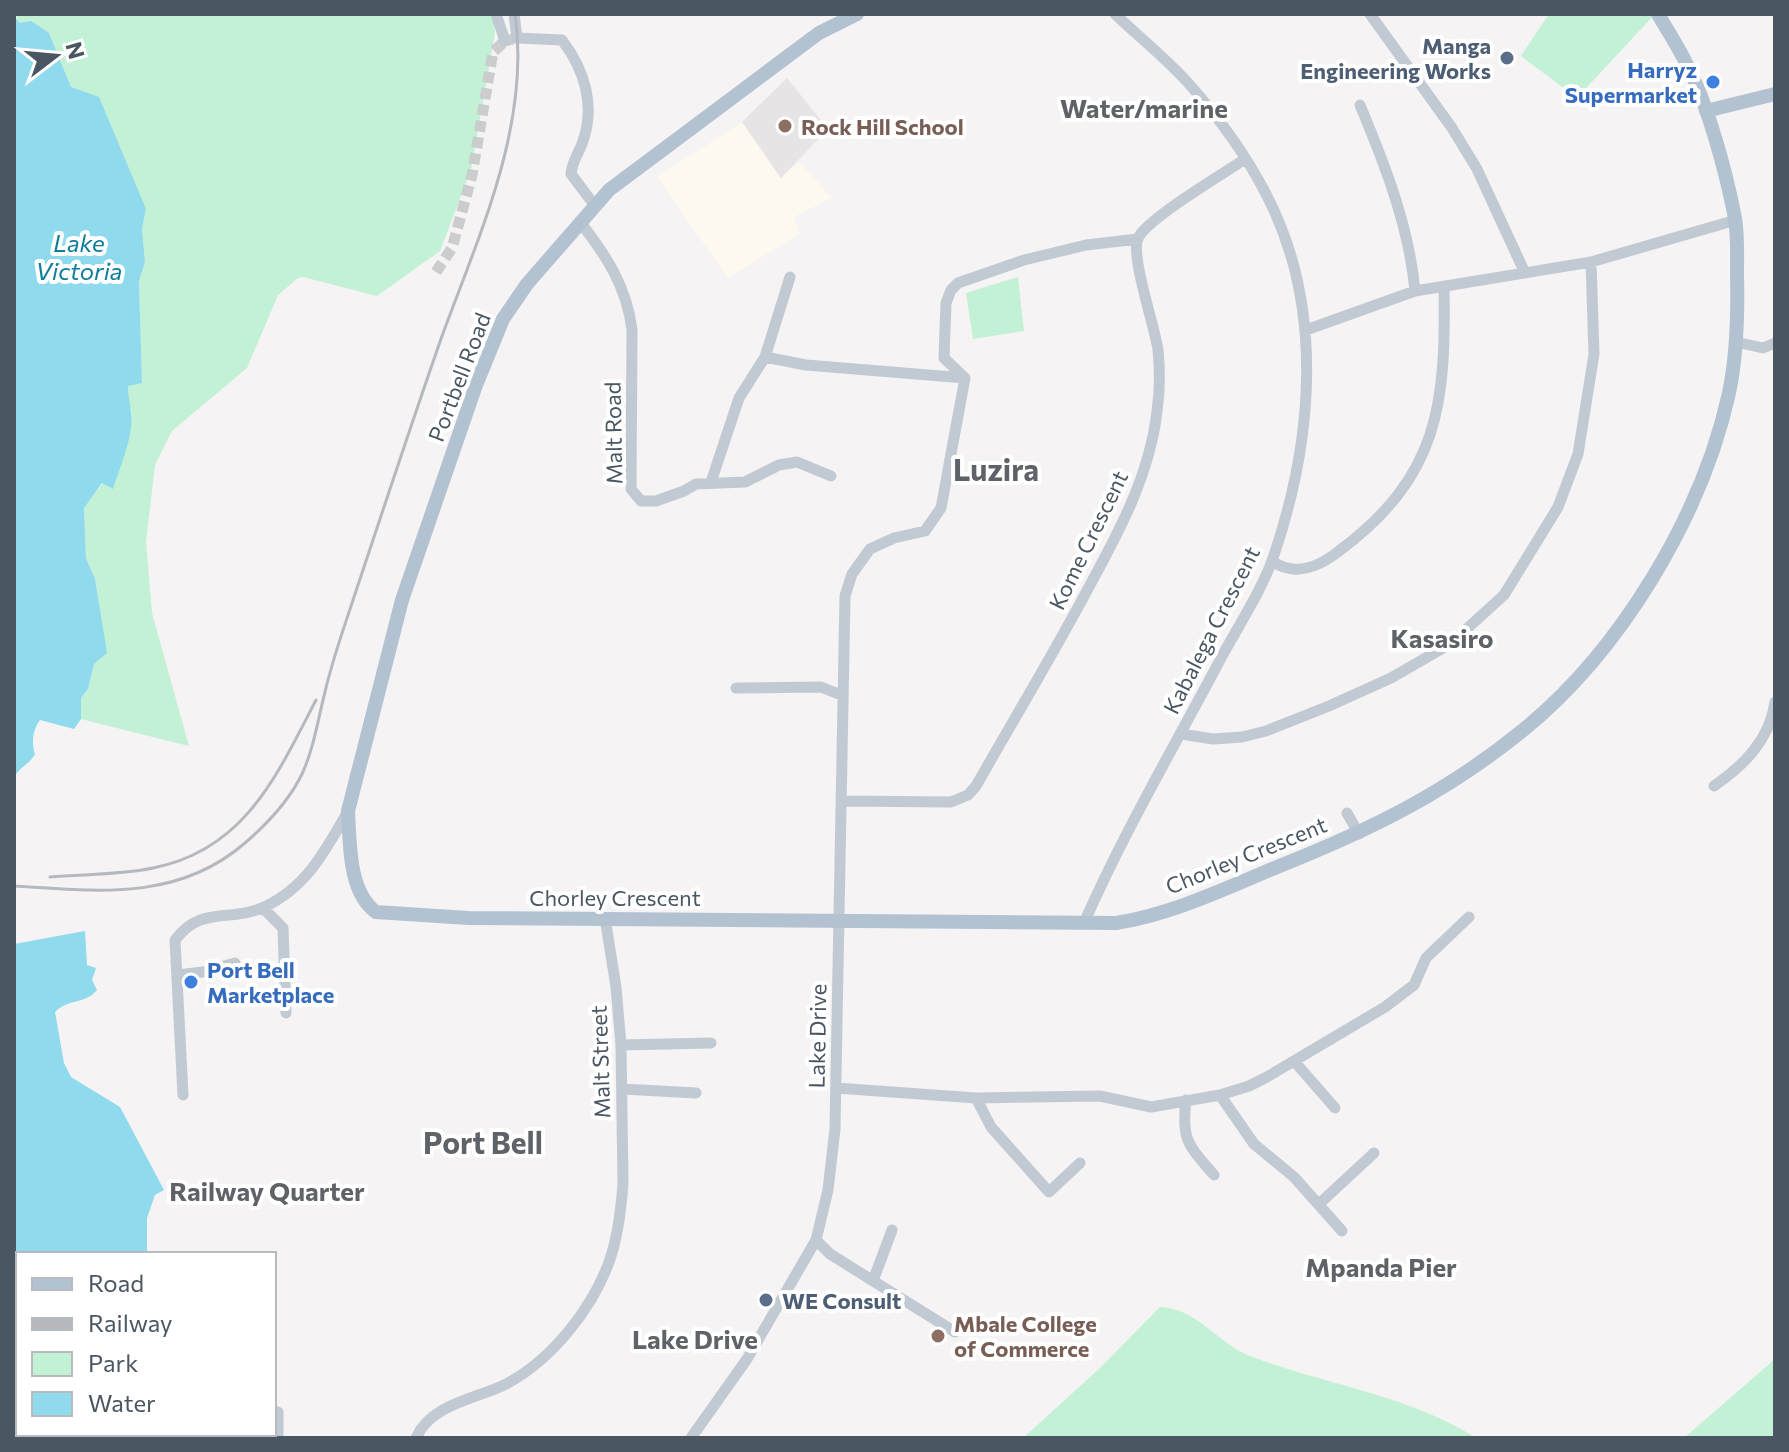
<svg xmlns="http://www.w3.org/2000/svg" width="1789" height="1452" font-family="Commissioner,sans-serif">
<rect width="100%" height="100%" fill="#f5f3f3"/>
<path fill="#fdf9ef" d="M742,122L780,178L799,162L832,198L794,217L799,234L728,278L657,177Z"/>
<path fill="#e6e4e5" d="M787,78L828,129L781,178L742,122Z"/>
<path fill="#c3f1d5" d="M14,14H493L495,33L471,170L440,251L377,296L303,277L298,278L278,295L247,368L172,431L155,465L146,542L152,613L189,746L81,719V698L88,689L94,664L95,579L86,558L84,507L103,483L112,489L132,413L127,400L128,386L142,382L139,281L145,262L142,229L146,209L71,87L49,33L20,23Z
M1549,14H1654V15L1577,98L1521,56Z
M1018,277L1024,331L973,339L966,293Z
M1160,1307C1197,1308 1218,1344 1250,1356C1325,1385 1407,1394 1476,1438H1023L1100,1368Z
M1775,1359V1438H1684Z"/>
<path fill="#90daee" d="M14,16L20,23L31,21L49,33L71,87L99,97L146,209L142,229L145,262L139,281L142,383L128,386C128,396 130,402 131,412C134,437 120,466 113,489L102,483L84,508L86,558L95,579L107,653L94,664L88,689L81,698V719L74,729L40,720C33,729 31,743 35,754C29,765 19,767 14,778Z
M85,931L87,965L96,968L92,980L97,990C84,1005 69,998 55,1012L64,1063L71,1077L120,1107L164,1190L155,1195L147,1218V1254H18V1434H148L150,1438H14V944Z"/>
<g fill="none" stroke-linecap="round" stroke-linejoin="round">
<path stroke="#caccce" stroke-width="11" stroke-dasharray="11 5.5" stroke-linecap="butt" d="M436,272L452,248L472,175L493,52L505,41L513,39"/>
<path stroke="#c1cad2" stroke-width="11" d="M496,14L505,41
M514,14L517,38L562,40C585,70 596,107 582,144C578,154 572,162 571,174L595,206
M1370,14L1452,128L1477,169L1525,273
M1360,105C1385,165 1409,226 1415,291
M580,222C606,255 627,287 632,330L631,489L641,501H656L684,491L696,484L745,482L779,465L797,462L831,476
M1306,330L1415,291L1591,262L1736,220
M1736,342L1763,348L1775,343
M765,357L806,365L965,378
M711,482L739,398L765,357L790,277
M1272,561C1294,577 1319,567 1339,551C1440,476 1446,403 1444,286
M736,688L821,687L841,695
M1181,734L1213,739L1242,737L1266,731L1329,706L1391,678L1450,644L1504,595L1558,507L1578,454L1594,354L1591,262
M1714,786C1743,766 1770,740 1775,702
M842,801L951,802L968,795L976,786C1014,719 1054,653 1090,585C1120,530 1150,474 1157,411C1160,391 1160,370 1158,350C1155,327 1130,255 1138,238C1148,218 1223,174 1245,159
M1347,813L1359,834
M263,908L283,928L286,1013
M1084,923C1124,832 1174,747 1220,660C1237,628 1261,592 1273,558C1313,441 1325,307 1266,194C1246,155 1218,117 1190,85C1167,59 1140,38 1115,14
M177,975L203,972L235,963
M621,1045L711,1043
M1294,1061L1335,1108
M836,1088L976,1098L1100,1096L1151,1107L1220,1095
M622,1089L696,1093
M183,1095L175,940C202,905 228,923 264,907C306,888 326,850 348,811
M976,1098L991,1127L1049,1192L1080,1163
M1186,1100C1181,1141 1189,1146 1214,1175
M1319,1204L1374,1153
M1342,1231L1294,1177L1254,1144L1220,1095L1249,1086L1267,1077L1385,1007L1414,985L1426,958L1469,917
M816,1240L830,1254L955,1332
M873,1281L892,1230
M274,1412H278V1438
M416,1438C431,1403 478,1399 508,1383C552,1359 592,1309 609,1262C618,1238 621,1210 623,1184L621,1045L616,987L605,918
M691,1438L747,1359L816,1240L828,1190L835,1129L845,596L852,574L870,549L894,538L925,531L941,508L965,378L944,358L946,303L951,290L958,283L1024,260L1086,245L1138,239"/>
<path stroke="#b3c2d1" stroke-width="14" d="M857,14L819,33L609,190L527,284L503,319L476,385L402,600L348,811C350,842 348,892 376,912L468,918L1116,923C1174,914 1228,887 1282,865C1372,829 1447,792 1522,731C1620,652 1702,516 1729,393C1737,355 1738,314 1737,275C1737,256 1738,236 1735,218C1726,172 1708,104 1686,63C1678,46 1667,30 1658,14
M1706,111L1775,94"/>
<path stroke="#b5b8bd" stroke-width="3" d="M50,877C84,874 120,875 153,868C245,850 277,775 316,700
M14,886C96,891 177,902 245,843C267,824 289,801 302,774C314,748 318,719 325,692C333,657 346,622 357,588C385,504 413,419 442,336C479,235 531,124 515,14"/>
</g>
<g fill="#5c6f8a" stroke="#fff" stroke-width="3">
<circle cx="1507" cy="58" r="8"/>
<circle cx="766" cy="1300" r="8"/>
</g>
<g fill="#3f7fe0" stroke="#fff" stroke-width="3">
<circle cx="1713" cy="82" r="8"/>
<circle cx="191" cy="982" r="8"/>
</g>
<g fill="#8d6e63" stroke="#fff" stroke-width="3">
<circle cx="785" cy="126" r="8"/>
<circle cx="938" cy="1336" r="8"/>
</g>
<g text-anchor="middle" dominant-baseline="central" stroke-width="8" stroke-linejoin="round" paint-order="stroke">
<g font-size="22" font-weight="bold" fill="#4e5e75" stroke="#fff" text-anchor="end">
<text x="1491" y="45">Manga<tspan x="1491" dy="25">Engineering Works</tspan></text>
<text x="782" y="1300" text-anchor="start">WE Consult</text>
</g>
<g font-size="22" font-weight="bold" fill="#366cbe" stroke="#fff" text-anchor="end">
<text x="1697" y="69">Harryz<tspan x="1697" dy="25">Supermarket</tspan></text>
<text x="207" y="969" text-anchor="start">Port Bell<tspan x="207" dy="25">Marketplace</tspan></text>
</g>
<g font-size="22" font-weight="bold" fill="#785e54" stroke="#fff" text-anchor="start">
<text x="801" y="126">Rock Hill School</text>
<text x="954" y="1323">Mbale College<tspan x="954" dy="25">of Commerce</tspan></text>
</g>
<g font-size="22" fill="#4a5661" stroke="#fff">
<text transform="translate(459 377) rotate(-69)">Portbell Road</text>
<text transform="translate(613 433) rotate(-91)">Malt Road</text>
<text transform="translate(1088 540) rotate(-64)">Kome Crescent</text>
<text transform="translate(1211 630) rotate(-63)">Kabalega Crescent</text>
<text transform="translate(1246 855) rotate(-22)">Chorley Crescent</text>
<text x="615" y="897">Chorley Crescent</text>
<text transform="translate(817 1036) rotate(-89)">Lake Drive</text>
<text transform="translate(600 1062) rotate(-92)">Malt Street</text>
</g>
<g font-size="24" font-style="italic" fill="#0c7c9b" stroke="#fff">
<text x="79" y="242">Lake<tspan x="79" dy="28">Victoria</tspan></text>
</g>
<g font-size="26" font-weight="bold" fill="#5f6368" stroke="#fff">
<text x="1144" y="107">Water/marine</text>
<text x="1442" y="637">Kasasiro</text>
<text x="267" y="1190">Railway Quarter</text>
<text x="1381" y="1266">Mpanda Pier</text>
<text x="695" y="1338">Lake Drive</text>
</g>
<g font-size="30" font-weight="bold" fill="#5f6368" stroke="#fff">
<text x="996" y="468">Luzira</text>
<text x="483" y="1141">Port Bell</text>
</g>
</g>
<rect width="1789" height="1452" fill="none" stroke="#4a5661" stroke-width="32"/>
<rect x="16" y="1252" width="260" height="184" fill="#ffffff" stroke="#b7bbc0" stroke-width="2"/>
<rect x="32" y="1278" width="40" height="12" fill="#b3c2d1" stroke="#b7bbc0" stroke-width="2"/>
<text x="88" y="1292" font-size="24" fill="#4a5661">Road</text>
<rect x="32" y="1318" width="40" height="12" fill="#b5b8bd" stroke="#b7bbc0" stroke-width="2"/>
<text x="88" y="1332" font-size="24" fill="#4a5661">Railway</text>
<rect x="32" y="1352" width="40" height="24" fill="#c3f1d5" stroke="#b7bbc0" stroke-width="2"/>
<text x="88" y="1372" font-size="24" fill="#4a5661">Park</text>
<rect x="32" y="1392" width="40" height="24" fill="#90daee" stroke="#b7bbc0" stroke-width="2"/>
<text x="88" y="1412" font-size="24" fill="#4a5661">Water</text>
<g transform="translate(56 56) rotate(74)" stroke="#ffffff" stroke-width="6" paint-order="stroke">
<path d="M0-6L14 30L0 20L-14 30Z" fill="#4a5661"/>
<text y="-12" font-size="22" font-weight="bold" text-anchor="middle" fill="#4a5661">N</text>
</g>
</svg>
